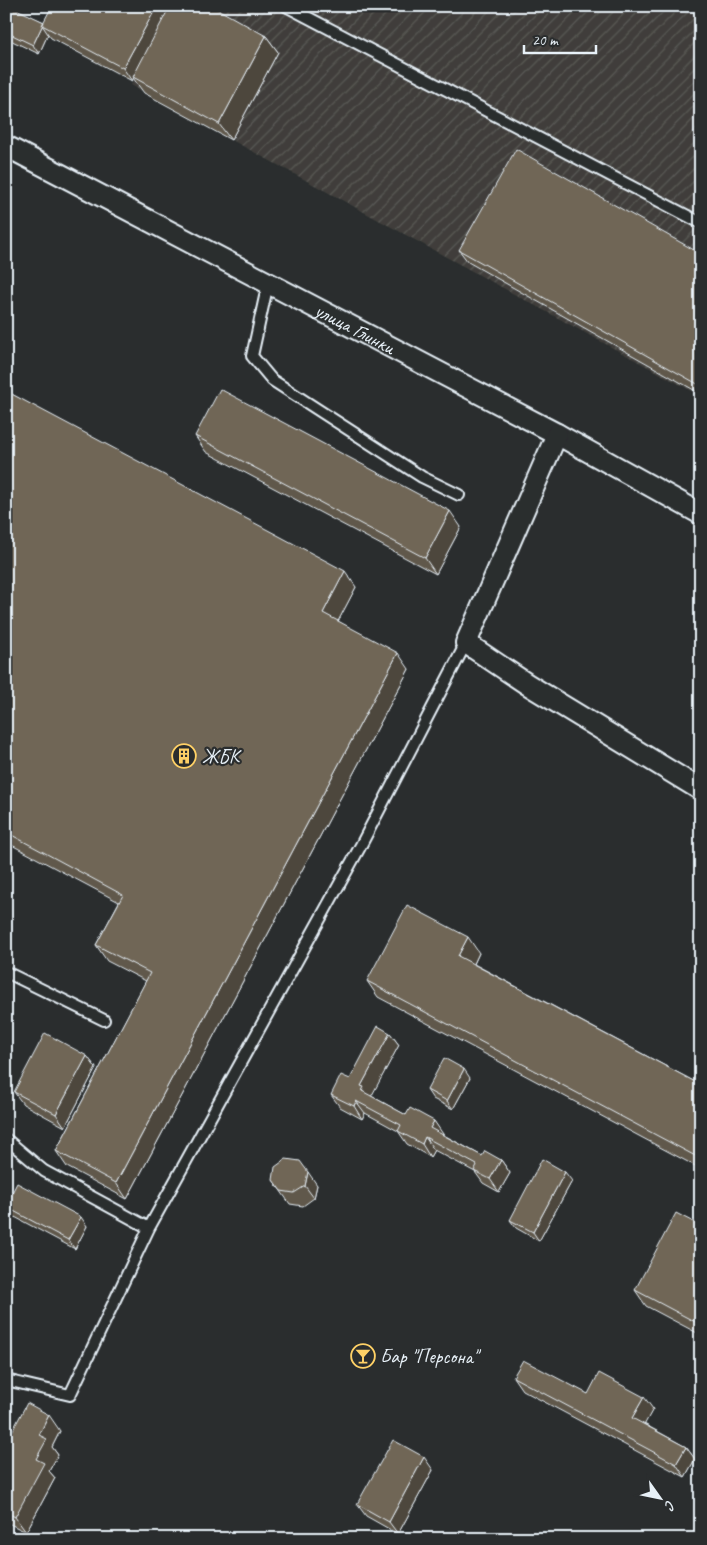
<svg xmlns="http://www.w3.org/2000/svg" width="707" height="1545" font-family="Caveat,sans-serif">
<defs>
<pattern id="industrial-furrows" width="10" height="10" patternUnits="userSpaceOnUse" patternTransform="scale(1.25)"><rect width="10" height="10" fill="#3f3e3a"/><path d="M-1 1l2-2M0 10L10 0M9 11l2-2" fill="none" stroke="#5b5a57"/></pattern>
</defs>
<rect width="100%" height="100%" fill="#2a2d2e"/>
<filter id="ink" filterUnits="userSpaceOnUse"><feTurbulence type="fractalNoise" baseFrequency=".02" numOctaves="2"/><feDisplacementMap in="SourceGraphic" scale="10" xChannelSelector="R" yChannelSelector="G"/><feConvolveMatrix kernelMatrix="1 2 1 2 8 2 1 2 1" color-interpolation-filters="sRGB"/></filter>
<g filter="url(#ink)">
<path fill="url(#industrial-furrows)" d="M171,6H701V396L131,85Z"/>
<g fill="none" stroke-linecap="round" stroke-linejoin="round">
<g stroke="#e8f1f8" stroke-width="14">
<path id="service" d="M286,6L701,223
M268,283L252,356L272,380L422,477L459,495
M6,972L104,1020
M6,1139L44,1171L149,1228
M6,1380L70,1395L149,1228L360,847L466,643"/>
</g>
<g stroke="#e8f1f8" stroke-width="24">
<g id="minor">
<path id="s1" d="M6,146L557,434L701,514"/>
<path d="M557,434L466,643L527,684L701,790"/>
</g>
</g>
<use href="#service" stroke="#2a2d2e" stroke-width="10"/>
<use href="#minor" stroke="#2a2d2e" stroke-width="20"/>
</g>
<path fill="#60584b" stroke="#e8f1f8" d="M6,6L44,22L266,36L278,52L231,140L144,93L133,78L132,81L51,38L48,34L39,54L6,38Z
M459,250L701,254V394L468,262Z
M6,391L356,587L338,621L409,669L127,1199L67,1167L56,1151L146,981L107,961L96,945L119,902L6,842Z
M195,436L461,527L436,574L206,452Z
M479,953L474,964L701,1085V1169L378,997L367,981Z
M390,1033L399,1045L371,1096L406,1115L434,1121L442,1134L482,1156L501,1160L510,1173L499,1192L483,1183L475,1172L434,1150L430,1157L407,1144L398,1131L365,1113L362,1119L340,1107L331,1095L350,1079Z
M87,1056L96,1068L65,1127L23,1104L14,1092Z
M470,1078L453,1109L433,1099L427,1090Z
M273,1180L317,1185L314,1198L303,1206L290,1204Z
M572,1181L539,1241L516,1228L510,1220Z
M6,1204L87,1226L75,1249L11,1215L6,1208Z
M701,1226V1335L646,1306L635,1290Z
M513,1377L653,1409L644,1424L686,1447L695,1459L685,1477L522,1390Z
M60,1431L52,1447L58,1455L49,1471L55,1478L26,1532L6,1522V1443Z
M433,1470L398,1534L366,1516L357,1504Z"/>
<path fill="#4e473d" stroke="#e8f1f8" d="M157,6H172L132,81L123,68Z
M44,22L42,25L48,34L39,54L33,45Z
M266,36L278,52L231,140L219,124Z
M450,511L461,527L436,574L425,558Z
M345,571L356,587L334,629L323,613Z
M398,653L409,669L127,1199L116,1183Z
M468,937L479,953L470,972L458,956Z
M390,1033L399,1045L371,1097L362,1091L361,1086Z
M87,1056L96,1068L65,1127L56,1114Z
M464,1069L470,1078L453,1109L447,1101Z
M356,1101L365,1113L362,1119L354,1106Z
M434,1121L443,1134L439,1140L430,1128Z
M425,1137L434,1150L430,1157L422,1144Z
M501,1160L510,1173L499,1192L490,1179Z
M308,1172L317,1185L314,1198L305,1186Z
M565,1172L572,1181L539,1241L533,1232Z
M81,1217L87,1226L75,1249L68,1240Z
M6,1324L9,1327L6,1332Z
M644,1397L653,1409L641,1431L632,1418Z
M49,1415L60,1431L52,1447L58,1455L49,1471L55,1478L26,1532L15,1517L36,1459L39,1435Z
M686,1447L695,1459L685,1477L676,1464Z
M424,1457L433,1470L398,1534L389,1522Z"/>
<path fill="#706657" stroke="#e8f1f8" d="M6,6H10L44,22L33,45L6,32Z
M52,6H157L123,68L42,25Z
M170,6H212L266,36L219,124L133,77Z
M516,149L701,254V386L459,250Z
M220,389L450,511L425,558L195,436Z
M6,391L345,571L323,613L398,653L116,1183L56,1151L150,973L96,945L123,895L6,832Z
M407,905L468,937L458,956L701,1085V1159L367,981Z
M378,1026L390,1033L361,1086L364,1087L362,1091L406,1115L410,1108L434,1121L430,1128L482,1156L485,1151L501,1160L490,1179L474,1171L477,1165L425,1137L422,1144L398,1131L401,1125L356,1101L354,1106L331,1095L341,1075L350,1079Z
M45,1033L87,1056L56,1114L14,1092Z
M444,1058L464,1069L447,1101L427,1090Z
M286,1159L300,1161L308,1172L305,1186L294,1193L281,1191L273,1180L275,1167Z
M542,1159L565,1172L533,1232L510,1220Z
M17,1183L81,1217L68,1240L6,1207V1204Z
M676,1213L701,1226V1325L635,1290Z
M523,1360L588,1394L599,1373L644,1397L632,1418L686,1447L676,1464L513,1377Z
M27,1403L49,1415L39,1435L47,1439L36,1459L44,1463L15,1517L6,1512V1443Z
M393,1440L424,1457L389,1522L357,1504Z"/>
</g>
<defs>
<g id="building-ring" transform="scale(1.25)"><circle r="9.5" fill="#2a2d2e" stroke="#ffd166" stroke-width="1.5"/><path d="M-4-6H4V6H1V3H-1V6H-4ZM-2.5-4.3h1.7v1.8h-1.7ZM.8-4.3h1.7v1.8H.8ZM-2.5-1h1.7V.8h-1.7ZM.8-1h1.7V.8H.8Z" fill="#ffd166"/></g>
<g id="bar-ring" transform="scale(1.25)"><circle r="9.5" fill="#2a2d2e" stroke="#ffd166" stroke-width="1.5"/><path d="M-6-5H6L.8 .8V4.5H3.5V6h-7V4.5H-.8V.8Z" fill="#ffd166"/></g>
</defs>
<g fill-rule="evenodd">
<use href="#building-ring" x="184" y="756"/>
<use href="#bar-ring" x="363" y="1356"/>
</g>
<g text-anchor="middle" dominant-baseline="central" stroke-width="4.5" stroke-linejoin="round" paint-order="stroke">
<g font-size="20" fill="#e8f1f8" stroke="#2a2d2e">
<text stroke="none"><textPath href="#s1" startOffset="394">улица Глинки</textPath></text>
</g>
<g font-size="20" fill="#e8f1f8" stroke="#2a2d2e" text-anchor="start">
<text x="202" y="756">ЖБК</text>
<text x="380" y="1356">Бар "Персона"</text>
</g>
</g>
<rect width="707" height="1545" fill="none" stroke="#2a2d2e" stroke-width="25"/>
<rect x="12" y="12" width="682" height="1520" fill="none" stroke="#e8f1f8" stroke-width="2" filter="url(#ink)"/>
<g transform="translate(660 1498) rotate(123)" stroke="#2a2d2e" stroke-width="4" paint-order="stroke">
<path d="M0-4L9 19L0 12L-9 19Z" fill="#e8f1f8"/>
<text y="-8" font-size="14" font-weight="bold" text-anchor="middle" fill="#e8f1f8">С</text>
</g>
<path d="M524 45v8h72v-8" fill="none" stroke="#e8f1f8" stroke-width="2.5"/>
<text x="532" y="45" font-size="15" fill="#e8f1f8" stroke="#2a2d2e" stroke-width="4" paint-order="stroke">20 m</text>
</svg>
